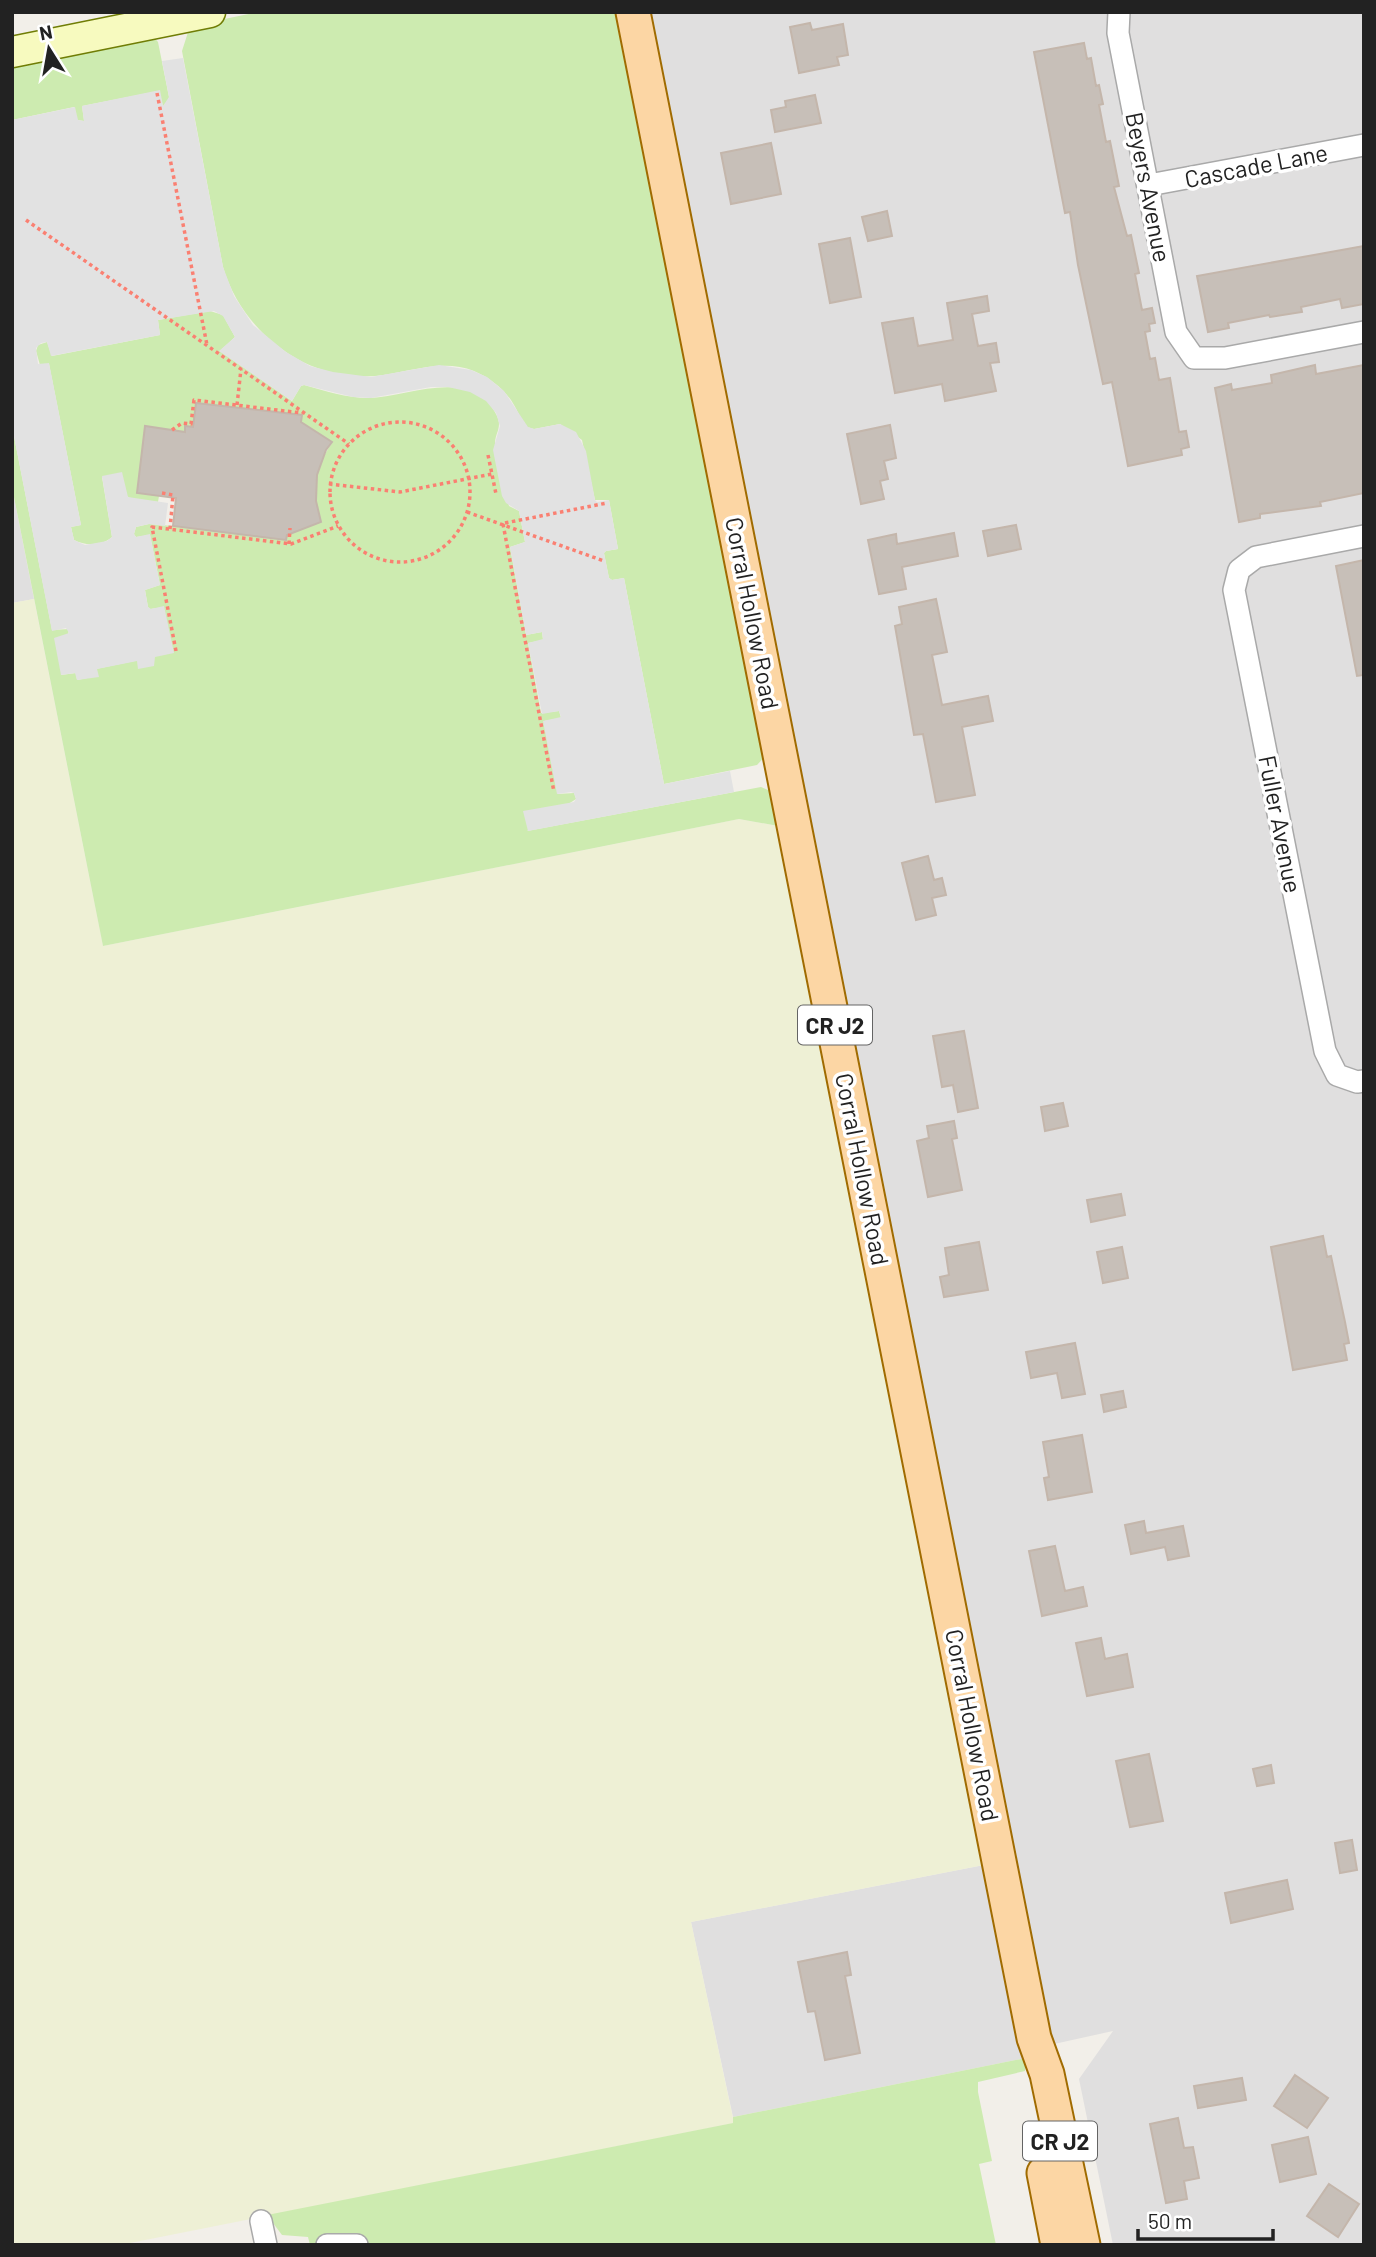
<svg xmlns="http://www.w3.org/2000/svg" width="1376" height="2257" font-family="Barlow,sans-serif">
<rect width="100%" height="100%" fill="#f2efe9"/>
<path fill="#e0dfdf" d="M642,12H1364V2245H1113L1079,2079L1113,2031L1045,2046Z
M12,487L34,599L12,603Z
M989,1864L1026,2058L733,2117L691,1922Z"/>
<path fill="#eef0d5" d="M34,599L103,946L739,819L784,827L989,1864L691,1922L734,2123L120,2245H12V603Z"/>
<path fill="#cdebb0" d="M258,12H624L769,752L757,765L664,784L624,578L612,580L609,578L604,553L606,551L618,549L609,500H595L582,440L560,424L534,429L527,427C520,420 519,413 514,405C505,389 490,378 474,371C442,358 407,373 375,376C305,382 242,331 223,267L182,51L190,26Z
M150,33L158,42L169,97L168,102L163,106L159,91L82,106L84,121L77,120L74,107L12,120V61Z
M210,311L223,315L235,337L220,351L292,401L301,386L304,385C325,391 347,398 368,398C408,397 474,365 497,416C502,427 496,432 495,442C495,453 506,492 509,506L519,511L525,542L510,547L526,635L542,632L543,640L528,643L541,713L559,711L561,718L544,721L558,794L574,793L576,799L527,831L761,787L778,794L784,827L739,819L103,946L12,487V426L52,630L69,629L61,675L76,673L77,680L98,676L96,669L154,657L164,607L150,609L148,607L145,590L160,585L150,535L136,537L134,534L136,527L149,524L173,526L286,540L289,526L297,531L320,522C311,495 315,466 332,443L300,432L302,415L197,403L193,427L185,426L184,439L145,427L137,493L159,496L158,502L131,499L102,477L112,537C102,546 85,546 74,540L71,527L81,525L49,364L40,365L36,351L38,345L47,342L52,356L160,335L158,320Z
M1026,2058L1025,2071L978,2082V2092L992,2161L979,2164L996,2245H310L308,2237L282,2235L267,2215L733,2123V2117Z"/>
<path fill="#e2e2e2" d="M183,58L223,267L234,296L253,325L286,352L310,366L333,372L371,377L439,365L471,370L487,377L504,391L528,427L534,429L560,424L576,432L586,451L595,500L597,502L609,500L618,549L606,551L604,553L609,578L612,580L624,578L664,784L730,771L734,792L528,831L523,811L574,802L576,799L574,793L571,792L557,794L543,721L561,717L559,711L542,714L528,643L543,639L542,632L526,635L510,547L525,542L519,511L506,503L502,496L493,450L500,426L496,413L486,401L470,392L448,387H431L371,398L353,397L304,385L301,386L292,401L219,351L235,337L223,316L214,311L158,320L160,335L51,356L47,342L41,343L36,348L38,364L49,363L81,525L71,527L74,540L85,545L107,541L112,537L102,476L122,472L128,497L168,503L165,526L149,524L140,526L136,527L134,534L136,537L150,534L160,585L145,590L148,607L151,609L164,606L174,653L155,657L154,666L138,669L137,661L97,669L99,677L77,680L75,673L61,675L54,638L69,633L66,628L52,631L12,426V120L75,107L78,120L84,121L82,106L160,90L163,106L169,97L162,61Z"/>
<path fill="#c7bfb8" stroke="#c4b6ab" stroke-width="2" d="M810,23L812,30L843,24L848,55L837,57L839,65L799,73L790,27Z
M1084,43L1087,59L1091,58L1096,86L1099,85L1103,104L1099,105L1106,142L1110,141L1119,186L1114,187L1127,236L1131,235L1139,273L1135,274L1142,310L1152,308L1155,323L1149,324L1150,331L1145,332L1150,359L1155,358L1159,380L1170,378L1179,432L1186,431L1189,447L1181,449L1182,455L1128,466L1112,382L1103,384L1078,265L1070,212L1065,213L1034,52Z
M815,95L821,123L775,132L771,110L786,107L785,101Z
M771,143L781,194L731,204L721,153Z
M887,211L892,236L868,241L862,217Z
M850,238L861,297L830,303L819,244Z
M1364,246V304L1342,308L1340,299L1301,307L1302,312L1270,317L1269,315L1228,323L1229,328L1208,332L1197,276Z
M987,296L989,311L972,314L978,346L996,343L999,362L990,363L996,391L945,401L942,384L895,393L882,323L913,318L918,346L953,340L947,303Z
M1315,365L1316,374L1364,365V493L1320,502L1321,506L1260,514V518L1239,522L1215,388L1231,384L1232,390L1272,383L1271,375Z
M196,403L302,415L301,422L332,442L326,450L317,475L316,501L321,522L287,535L286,540L173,526L176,498L137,493L145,426L185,432V426L193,427Z
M890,425L896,458L884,461L888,479L880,481L884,499L861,504L847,434Z
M1016,525L1021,549L988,556L983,531Z
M954,533L958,556L902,567L906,589L879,594L868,540L896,534L897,544Z
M1364,560V675L1357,676L1336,566Z
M936,599L947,652L932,655L942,705L988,696L993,721L962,727L975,795L936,802L923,734L914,735L895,626L902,624L899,607Z
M928,856L934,880L942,878L946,895L932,898L936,915L916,920L902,863Z
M964,1031L978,1108L958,1112L953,1085L942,1087L933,1036Z
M1063,1103L1068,1126L1045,1131L1041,1107Z
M954,1121L957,1138L952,1139L962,1190L928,1197L917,1141L929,1138L927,1126Z
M1121,1194L1125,1215L1091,1222L1087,1200Z
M1323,1236L1327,1257L1331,1256L1345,1322L1349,1343L1344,1344L1347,1360L1293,1370L1271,1247Z
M979,1242L988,1290L944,1297L940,1277L949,1275L945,1248Z
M1122,1247L1128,1278L1103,1283L1097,1252Z
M1075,1343L1085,1394L1062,1398L1057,1373L1031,1378L1026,1352Z
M1123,1391L1126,1407L1104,1412L1101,1395Z
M1082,1435L1092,1492L1048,1500L1044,1478L1049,1477L1043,1442Z
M1144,1521L1146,1533L1183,1526L1189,1556L1168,1560L1165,1547L1131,1554L1125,1525Z
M1055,1546L1065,1591L1083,1587L1087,1606L1042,1616L1029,1551Z
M1101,1638L1105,1659L1127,1654L1133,1687L1087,1696L1076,1643Z
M1149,1754L1163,1821L1130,1827L1116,1761Z
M1271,1765L1274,1783L1257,1786L1253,1769Z
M1352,1840L1357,1870L1340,1873L1335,1843Z
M1287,1880L1293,1909L1231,1923L1225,1893Z
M847,1952L851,1975L845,1976L860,2053L825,2060L815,2011L808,2012L798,1962Z
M1295,2075L1328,2098L1307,2128L1274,2106Z
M1242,2078L1246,2100L1198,2108L1194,2086Z
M1178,2118L1184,2148L1193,2147L1199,2178L1184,2181L1187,2199L1166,2203L1150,2124Z
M1308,2137L1316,2174L1280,2182L1272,2145Z
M1329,2184L1359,2204L1338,2237L1307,2216Z"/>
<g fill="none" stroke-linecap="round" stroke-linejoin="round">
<g stroke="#a9a9a9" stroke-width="24">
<path id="street" d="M1119,12L1118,33L1176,332L1194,358H1225L1364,332
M1149,185L1364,145
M1364,536L1256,557L1239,570L1234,590L1325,1051L1337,1075L1357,1082L1364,1081
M261,2221L266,2245
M327,2245H357"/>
</g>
<g stroke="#707d05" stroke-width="33">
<path id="secondary" d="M12,52L210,12"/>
</g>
<g stroke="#a06b00" stroke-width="37">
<path id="primary" d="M633,12L1034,2038L1047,2074L1083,2245
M1044,2173L1058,2245"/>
</g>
<path stroke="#fa8072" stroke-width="3.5" stroke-dasharray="3.5 3.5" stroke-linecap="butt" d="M157,93L207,345
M26,220L349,444
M237,405L241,369
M330 492a70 70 0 1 1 140 0a70 70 0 1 1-140 0Z
M172,430L182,423L191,424L194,400L302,413
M488,455L496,494
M329,484L400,492L492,474
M162,493L173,495L170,529
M467,512L604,561
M505,523L607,503
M503,524L554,792
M289,544L290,528
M176,651L152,527L291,544L338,526"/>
<use href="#street" stroke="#fff" stroke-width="21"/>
<use href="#secondary" stroke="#f7fabf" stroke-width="30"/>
<use href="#primary" stroke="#fcd6a4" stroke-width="33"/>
</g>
<g text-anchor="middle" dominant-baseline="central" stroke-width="7" stroke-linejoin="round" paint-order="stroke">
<g fill="#fff" stroke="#646464" stroke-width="2">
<rect x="798" y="1005.5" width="74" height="39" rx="5"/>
<rect x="1023" y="2121.5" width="74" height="39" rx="5"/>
</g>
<g font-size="23" font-weight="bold" fill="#222">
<text x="835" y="1025">CR J2</text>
<text x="1060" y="2141">CR J2</text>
</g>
<g font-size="24" fill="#222" stroke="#fff">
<text transform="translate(1256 165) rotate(-11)">Cascade Lane</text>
<text transform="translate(1149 187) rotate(79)">Beyers Avenue</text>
<text transform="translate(753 613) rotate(79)">Corral Hollow Road</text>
<text transform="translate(1281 824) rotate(79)">Fuller Avenue</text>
<text transform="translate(863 1169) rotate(79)">Corral Hollow Road</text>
<text transform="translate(973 1725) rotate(79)">Corral Hollow Road</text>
</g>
</g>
<rect width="1376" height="2257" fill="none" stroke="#222222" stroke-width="28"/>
<g transform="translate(49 49) rotate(349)" stroke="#ffffff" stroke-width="5" paint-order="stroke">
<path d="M0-5L12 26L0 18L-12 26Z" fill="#222222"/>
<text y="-10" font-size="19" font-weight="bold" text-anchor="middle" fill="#222222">N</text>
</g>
<path d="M1138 2229v10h135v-10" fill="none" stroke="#222222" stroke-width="3.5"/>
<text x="1148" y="2229" font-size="21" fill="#222222" stroke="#ffffff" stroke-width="5" paint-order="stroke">50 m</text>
</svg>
